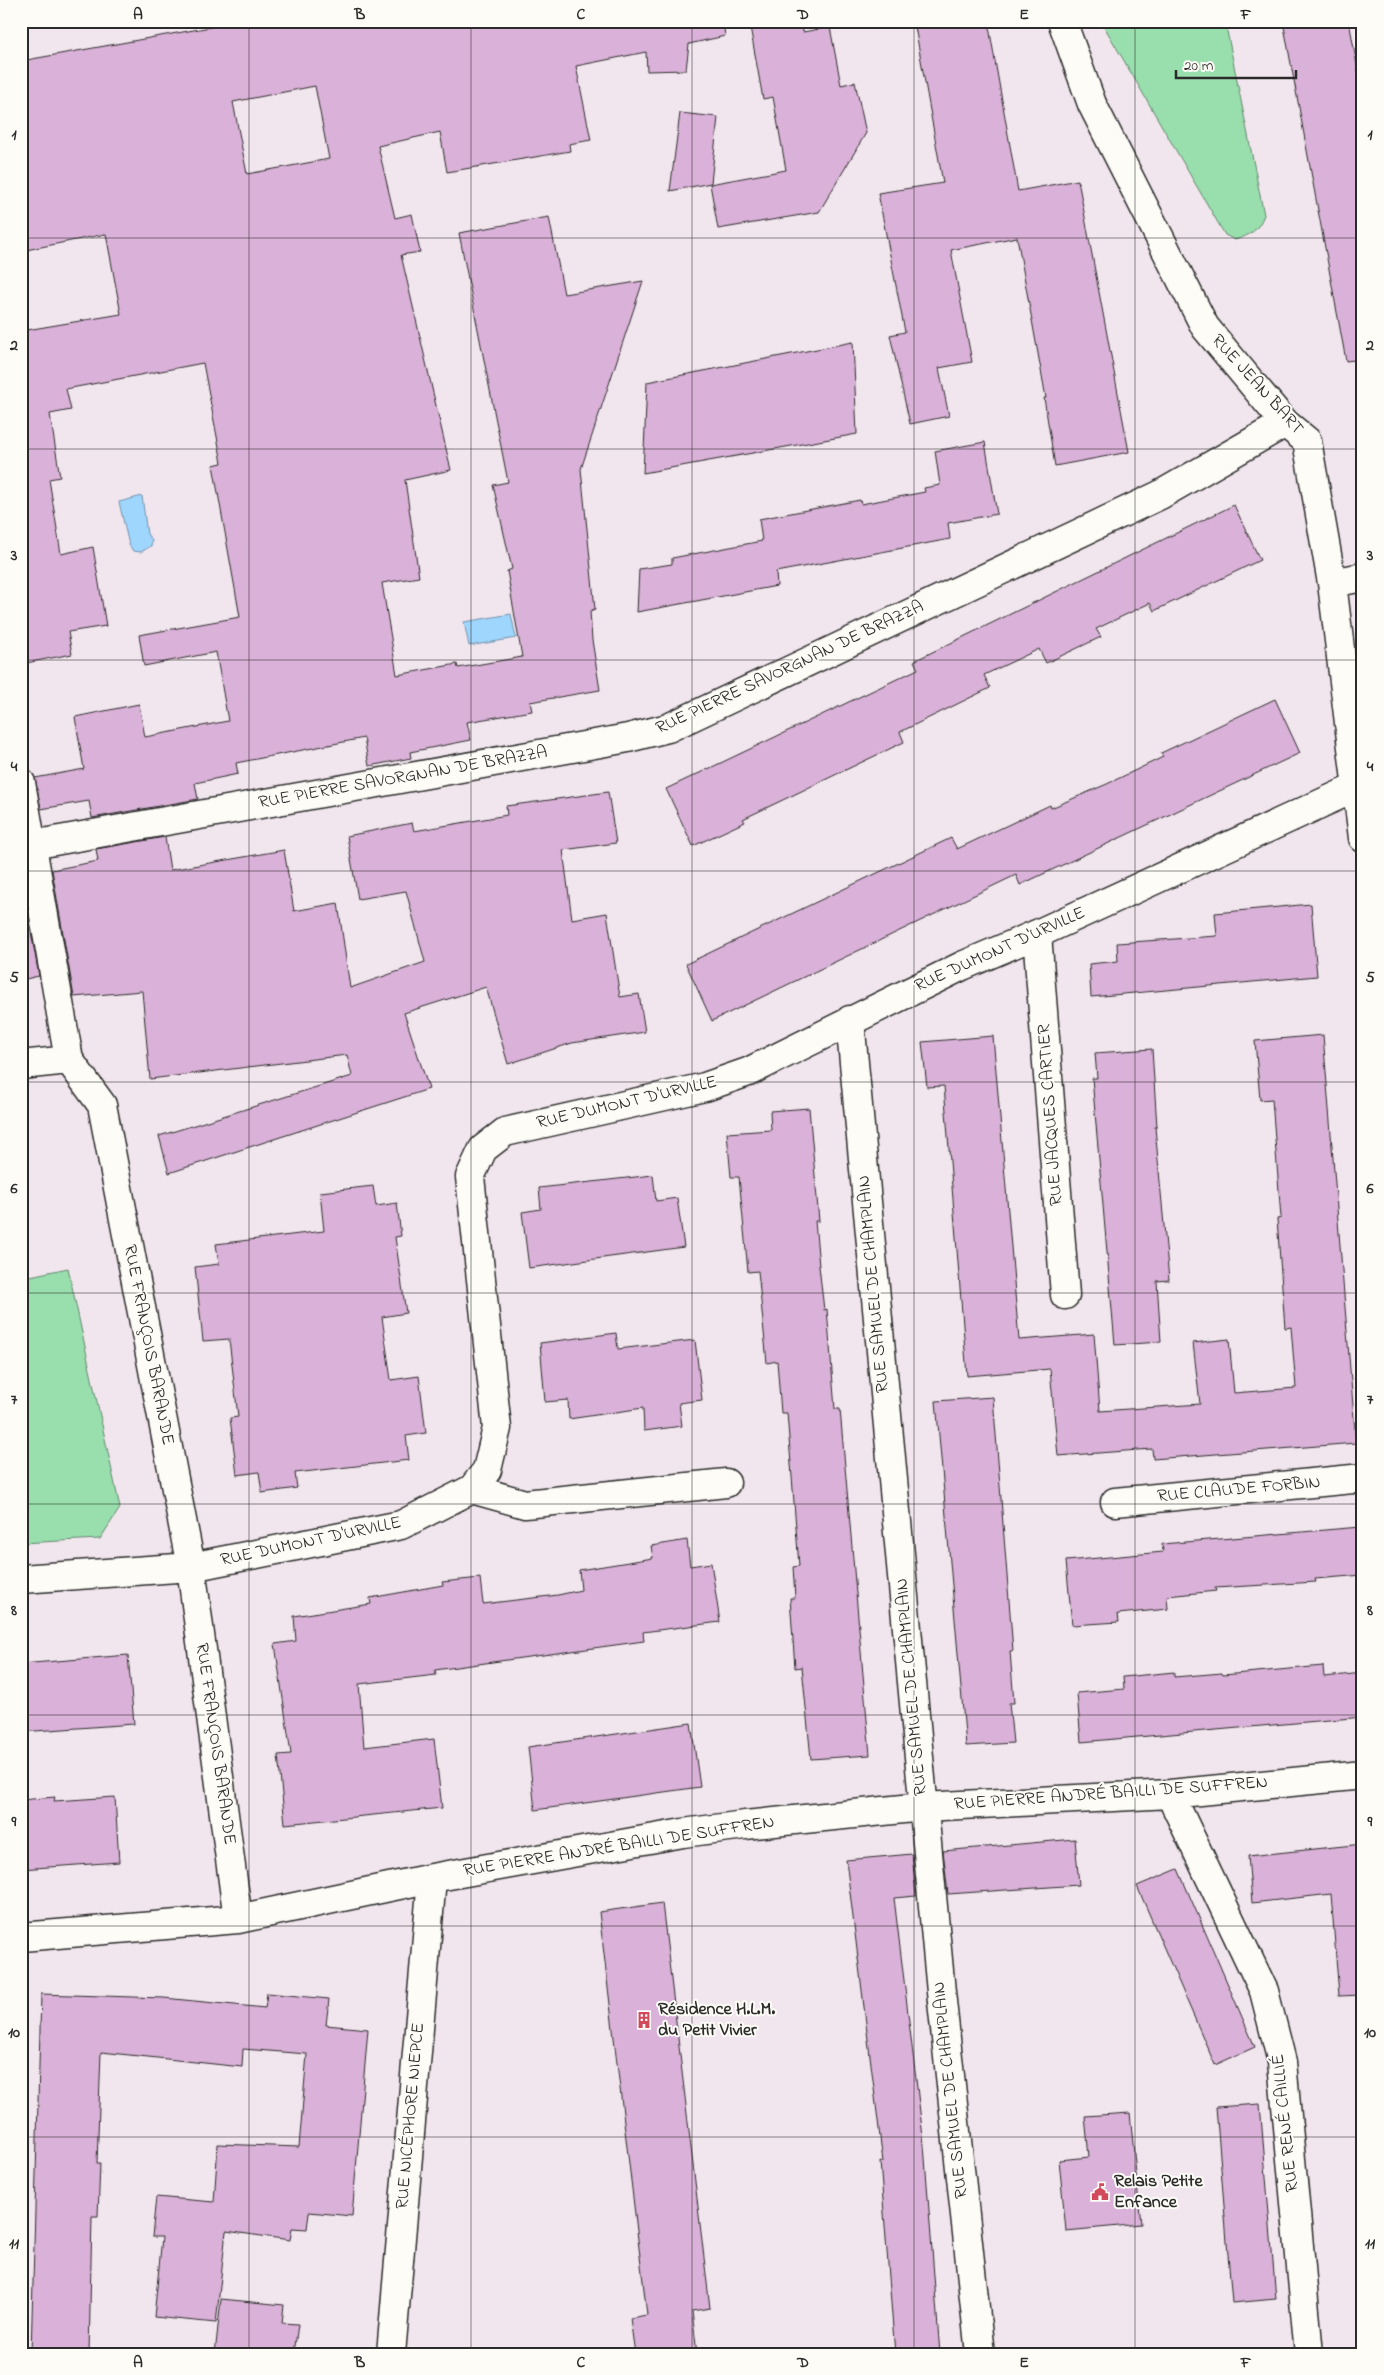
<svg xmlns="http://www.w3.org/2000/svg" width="1384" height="2375" font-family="'Indie Flower',sans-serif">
<rect width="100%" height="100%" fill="#f2e6ee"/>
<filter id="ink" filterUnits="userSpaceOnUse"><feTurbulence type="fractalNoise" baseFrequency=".02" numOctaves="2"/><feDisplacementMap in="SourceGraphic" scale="10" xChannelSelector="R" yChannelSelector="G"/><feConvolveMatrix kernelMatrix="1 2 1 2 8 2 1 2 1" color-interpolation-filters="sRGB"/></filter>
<g filter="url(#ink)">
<path fill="#98dfad" stroke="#62856c" d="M1101,21H1225L1264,215C1258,230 1251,235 1235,240L1225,235Z
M68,1268L120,1508L100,1539L21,1543V1278Z"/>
<path fill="#9fd6fe" stroke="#7192aa" d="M142,496L147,534L152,540L151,546L141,552L133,551L129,545L119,502Z
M511,614L516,638L469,646L464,622Z"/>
<path fill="#dab1d8" stroke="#2b2b2b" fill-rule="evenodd" d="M244,21H723L725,36L689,44L686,70L647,71L646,52L576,66L591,140L569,144L570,151L447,172L440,132L378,146L395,218L412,214L420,252L401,255L451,470L405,480L419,577L382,583L397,675L457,664L458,668L522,657L507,571L512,569L493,485L508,482L459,233L549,217L564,294L643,281L581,469L595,609L590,611L592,640L600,690L530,702L532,711L467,722L471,740L410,752L411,758L369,766L364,738L236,763L238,774L195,783L198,799L92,818L89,801L41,809L35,778L84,769L75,717L139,704L145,737L228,721L216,652L144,666L139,635L240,617L213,465L222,463L203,363L66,389L71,410L50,414L60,477L49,479L61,554L93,547L106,626L68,632L72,654L21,664V331L121,314L106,234L21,251V61ZM315,86L329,159L247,174L233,102Z
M749,21H802L803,32L830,27L841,85L855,82L866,133L819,212L718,229L710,184L786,170L773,97L763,99Z
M914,21H988L1018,191L1078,180L1129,452L1055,466L1044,398H1046L1017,237L951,250L972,362L939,368L949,416L910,424L890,335L905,332L878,193L943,183Z
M1283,21H1349L1363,99V359L1346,361Z
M680,113L718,117L711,183L670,191Z
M853,342L857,434L643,473L647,382Z
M985,442L997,514L948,523L950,539L776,572L777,586L637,612L639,569L672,564V558L762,541L759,519L860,500L861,504L925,492L924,488L940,485L935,451Z
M1234,505L1260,560L1154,611L1150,603L1096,629L1101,637L1046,663L1039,649L984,675L990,688L900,732L904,742L743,819L745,822L693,846L666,789L918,669L914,661Z
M1275,699L1300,753L1020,885L1016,875L712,1021L686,964L951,838L957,849L1050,805L1051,808L1107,784L1163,757L1161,753Z
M608,792L616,843L563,850L572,919L607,913L620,997L639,994L645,1032L572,1043L508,1064L486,987L404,1013L429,1089L169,1173L159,1136L352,1076L347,1055L150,1079L142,991L74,997L52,870L98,861L96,849L165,837L170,870L284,850L294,911L338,903L350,988L425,962L406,891L358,899L347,836L412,823L414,831L507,815L506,806Z
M21,876L39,976L21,980Z
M1311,904L1317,976L1091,997L1089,964L1118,961L1117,943L1217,936L1215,913Z
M1323,1035L1356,1443L1153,1459L1152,1449L1058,1456L1050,1369L967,1376L944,1086L927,1087L922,1042L993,1036L1019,1340L1094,1334L1100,1411L1200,1404L1193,1343L1229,1339L1234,1393L1296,1388L1291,1327L1285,1328L1277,1219L1281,1218L1272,1099L1260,1100L1255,1041Z
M1152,1049L1157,1127H1155L1169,1280L1157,1281L1161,1342L1115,1345L1092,1078H1097L1095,1053Z
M809,1108L819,1221H815L819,1266L824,1310L827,1309L835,1409H840L870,1755L811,1759L802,1667L795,1668L790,1598H795L793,1567L799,1566L787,1413H781L777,1361L767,1363L758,1271L748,1272L739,1177H731L727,1133L771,1130L770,1111Z
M653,1175L656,1201L677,1198L684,1247L529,1268L522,1212L541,1209L539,1188Z
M373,1186L376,1206L397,1203L401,1236L395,1237L406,1313L382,1317L391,1380L419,1376L426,1433L406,1436L409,1460L295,1473L297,1488L262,1493L259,1472L237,1475L230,1418L238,1417L229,1339L203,1341L195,1267L219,1264L216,1244L324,1231L320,1192Z
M616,1333L618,1349L695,1340L702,1400L679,1403L682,1426L644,1431L643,1408L569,1419L568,1400L545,1402L540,1343Z
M993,1397L1013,1651H1010L1014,1703H1009L1013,1743L966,1746L936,1401Z
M1360,1527L1363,1575L1315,1579L1316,1582L1215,1588L1216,1591L1167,1596L1168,1609L1118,1614L1119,1622L1072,1625L1066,1561L1163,1552L1162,1544Z
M687,1540L690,1566L711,1563L720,1622L643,1632L644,1641L435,1670L436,1675L359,1684L364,1747L434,1739L442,1808L285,1824L278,1755L291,1754L275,1644L296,1641L294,1616L371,1604L370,1598L443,1585L442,1582L480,1578L483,1604L558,1595L581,1590L579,1570L653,1558L651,1546Z
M128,1655L134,1724L21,1732V1664Z
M1323,1666L1324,1677L1363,1673V1717L1081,1742L1077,1693L1124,1689L1123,1677L1174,1672V1677L1222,1673L1223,1675Z
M691,1723L700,1787L535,1810L528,1747Z
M55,1797L54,1801L115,1797L119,1862L21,1869V1800Z
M1075,1839L1079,1885L948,1894L943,1851Z
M1363,1844V1995L1339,1996L1331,1894L1252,1903L1248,1856Z
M912,1854L916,1896L894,1898L924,2145L940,2354H895L880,2162H883L846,1860Z
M1178,1869L1255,2047L1215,2065L1137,1886Z
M662,1903L710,2308L692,2311L697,2354H635L630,2318L647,2315L599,1912Z
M267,1993L329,1999L326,2025L368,2029L352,2216L309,2212L307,2229L292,2228L290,2240L226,2231L216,2323L154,2317L162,2237H152L156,2197L214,2202L218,2144L299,2147L307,2054L243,2049L242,2067L101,2052L97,2163H100L98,2216H92L89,2354H31L41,1994L164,1998L265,2008Z
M1260,2104L1276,2299L1232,2303L1216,2107Z
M1130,2113L1141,2224L1066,2231L1059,2160L1089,2157L1085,2116Z
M221,2299L284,2305L282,2323L298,2324L294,2354H215Z"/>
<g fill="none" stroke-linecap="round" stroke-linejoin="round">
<g stroke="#2b2b2b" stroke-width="31">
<path id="minor" d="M1062,21L1092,104L1205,327L1285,423L1307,441L1332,583L1363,838
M1332,583L1363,577
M21,783L69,1060L102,1105L191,1567L238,1919
M21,847L628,738L668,728L1160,495L1285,423
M1037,934L1065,1295
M850,1020L941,1992L980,2354
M21,1065L69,1060
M472,1489L525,1504L726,1483
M1115,1502L1363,1478
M21,1579L191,1567L401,1525L472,1489L487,1470L497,1428L470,1177L483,1149L505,1132L705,1087L748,1072L962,966L1037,934L1357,787
M1170,1794L1264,1991L1282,2062L1309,2354
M21,1937L238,1919L432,1878L683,1833L745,1825L923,1807L1170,1794L1363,1775
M391,2354L432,1878"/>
</g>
<use href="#minor" stroke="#fdfcf7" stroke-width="28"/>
</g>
</g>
<path fill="none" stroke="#2b2b2b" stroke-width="1" stroke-opacity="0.55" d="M249,21V2354M471,21V2354M692,21V2354M914,21V2354M1135,21V2354M21,238H1363M21,449H1363M21,660H1363M21,871H1363M21,1082H1363M21,1293H1363M21,1504H1363M21,1715H1363M21,1926H1363M21,2137H1363"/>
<defs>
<g id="building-bare" transform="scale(1.35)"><path d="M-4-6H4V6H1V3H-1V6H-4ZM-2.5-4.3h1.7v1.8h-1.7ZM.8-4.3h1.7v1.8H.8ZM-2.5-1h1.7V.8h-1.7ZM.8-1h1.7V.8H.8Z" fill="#d1495b" stroke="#fdfcf7" stroke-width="2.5" paint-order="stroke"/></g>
<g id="civic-bare" transform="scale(1.35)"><path d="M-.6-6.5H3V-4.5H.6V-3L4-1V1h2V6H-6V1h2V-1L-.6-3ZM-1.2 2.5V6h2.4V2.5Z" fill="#d1495b" stroke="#fdfcf7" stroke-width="2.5" paint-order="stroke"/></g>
</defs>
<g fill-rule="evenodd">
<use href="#building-bare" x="644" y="2020"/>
<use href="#civic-bare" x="1100" y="2192"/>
</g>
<g text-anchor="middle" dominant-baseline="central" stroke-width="4" stroke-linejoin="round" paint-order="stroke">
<g font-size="18" fill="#2b2b2b" stroke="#fdfcf7">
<text transform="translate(1257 385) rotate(48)">RUE JEAN BART</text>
<text transform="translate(790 668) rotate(-25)">RUE PIERRE SAVORGNAN DE BRAZZA</text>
<text transform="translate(403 778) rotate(-10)">RUE PIERRE SAVORGNAN DE BRAZZA</text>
<text transform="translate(1000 950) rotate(-24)">RUE DUMONT D'URVILLE</text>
<text transform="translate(627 1103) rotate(-13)">RUE DUMONT D'URVILLE</text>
<text transform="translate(1051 1115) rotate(-94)">RUE JACQUES CARTIER</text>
<text transform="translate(874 1284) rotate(-95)">RUE SAMUEL DE CHAMPLAIN</text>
<text transform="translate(148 1345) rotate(79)">RUE FRANÇOIS BARANDE</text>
<text transform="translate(1239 1490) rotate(-5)">RUE CLAUDE FORBIN</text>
<text transform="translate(311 1542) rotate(-12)">RUE DUMONT D'URVILLE</text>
<text transform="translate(912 1687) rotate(-95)">RUE SAMUEL DE CHAMPLAIN</text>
<text transform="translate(215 1744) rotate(82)">RUE FRANÇOIS BARANDE</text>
<text transform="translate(1111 1794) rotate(-4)">RUE PIERRE ANDRÉ BAILLI DE SUFFREN</text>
<text transform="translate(619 1847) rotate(-9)">RUE PIERRE ANDRÉ BAILLI DE SUFFREN</text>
<text transform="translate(951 2090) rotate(-96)">RUE SAMUEL DE CHAMPLAIN</text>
<text transform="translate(411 2116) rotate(-85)">RUE NICÉPHORE NIEPCE</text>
<text transform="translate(1286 2123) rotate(-96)">RUE RENÉ CAILLIÉ</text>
</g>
<g font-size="18" font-weight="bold" fill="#2b2b2b" stroke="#fdfcf7" text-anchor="start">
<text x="658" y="2010">Résidence H.L.M.<tspan x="658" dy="21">du Petit Vivier</tspan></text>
<text x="1114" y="2182">Relais Petite<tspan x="1114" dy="21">Enfance</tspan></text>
</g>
</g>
<rect width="1384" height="2375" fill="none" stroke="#fdfcf7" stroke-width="55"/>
<path d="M1176 70v8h120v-8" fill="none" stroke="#2b2b2b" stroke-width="2.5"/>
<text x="1184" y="70" font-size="15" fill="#2b2b2b" stroke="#fdfcf7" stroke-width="4" paint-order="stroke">20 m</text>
<rect x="28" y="28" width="1328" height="2320" fill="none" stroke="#2b2b2b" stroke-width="2"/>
<g font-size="16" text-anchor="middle" font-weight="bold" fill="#2b2b2b">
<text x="138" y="19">A</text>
<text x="360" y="19">B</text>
<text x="581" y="19">C</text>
<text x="803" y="19">D</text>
<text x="1024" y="19">E</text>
<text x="1246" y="19">F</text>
<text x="14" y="139">1</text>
<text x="1370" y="139">1</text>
<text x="14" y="350">2</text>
<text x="1370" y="350">2</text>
<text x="14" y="560">3</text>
<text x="1370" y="560">3</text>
<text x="14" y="771">4</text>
<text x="1370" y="771">4</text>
<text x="14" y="982">5</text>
<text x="1370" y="982">5</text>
<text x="14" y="1193">6</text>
<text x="1370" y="1193">6</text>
<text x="14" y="1404">7</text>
<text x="1370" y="1404">7</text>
<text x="14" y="1615">8</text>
<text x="1370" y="1615">8</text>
<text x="14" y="1826">9</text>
<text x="1370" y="1826">9</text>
<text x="14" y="2037">10</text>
<text x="1370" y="2037">10</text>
<text x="14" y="2248">11</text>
<text x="1370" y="2248">11</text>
<text x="138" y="2367">A</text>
<text x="360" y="2367">B</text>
<text x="581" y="2367">C</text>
<text x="803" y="2367">D</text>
<text x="1024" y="2367">E</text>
<text x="1246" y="2367">F</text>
</g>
</svg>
